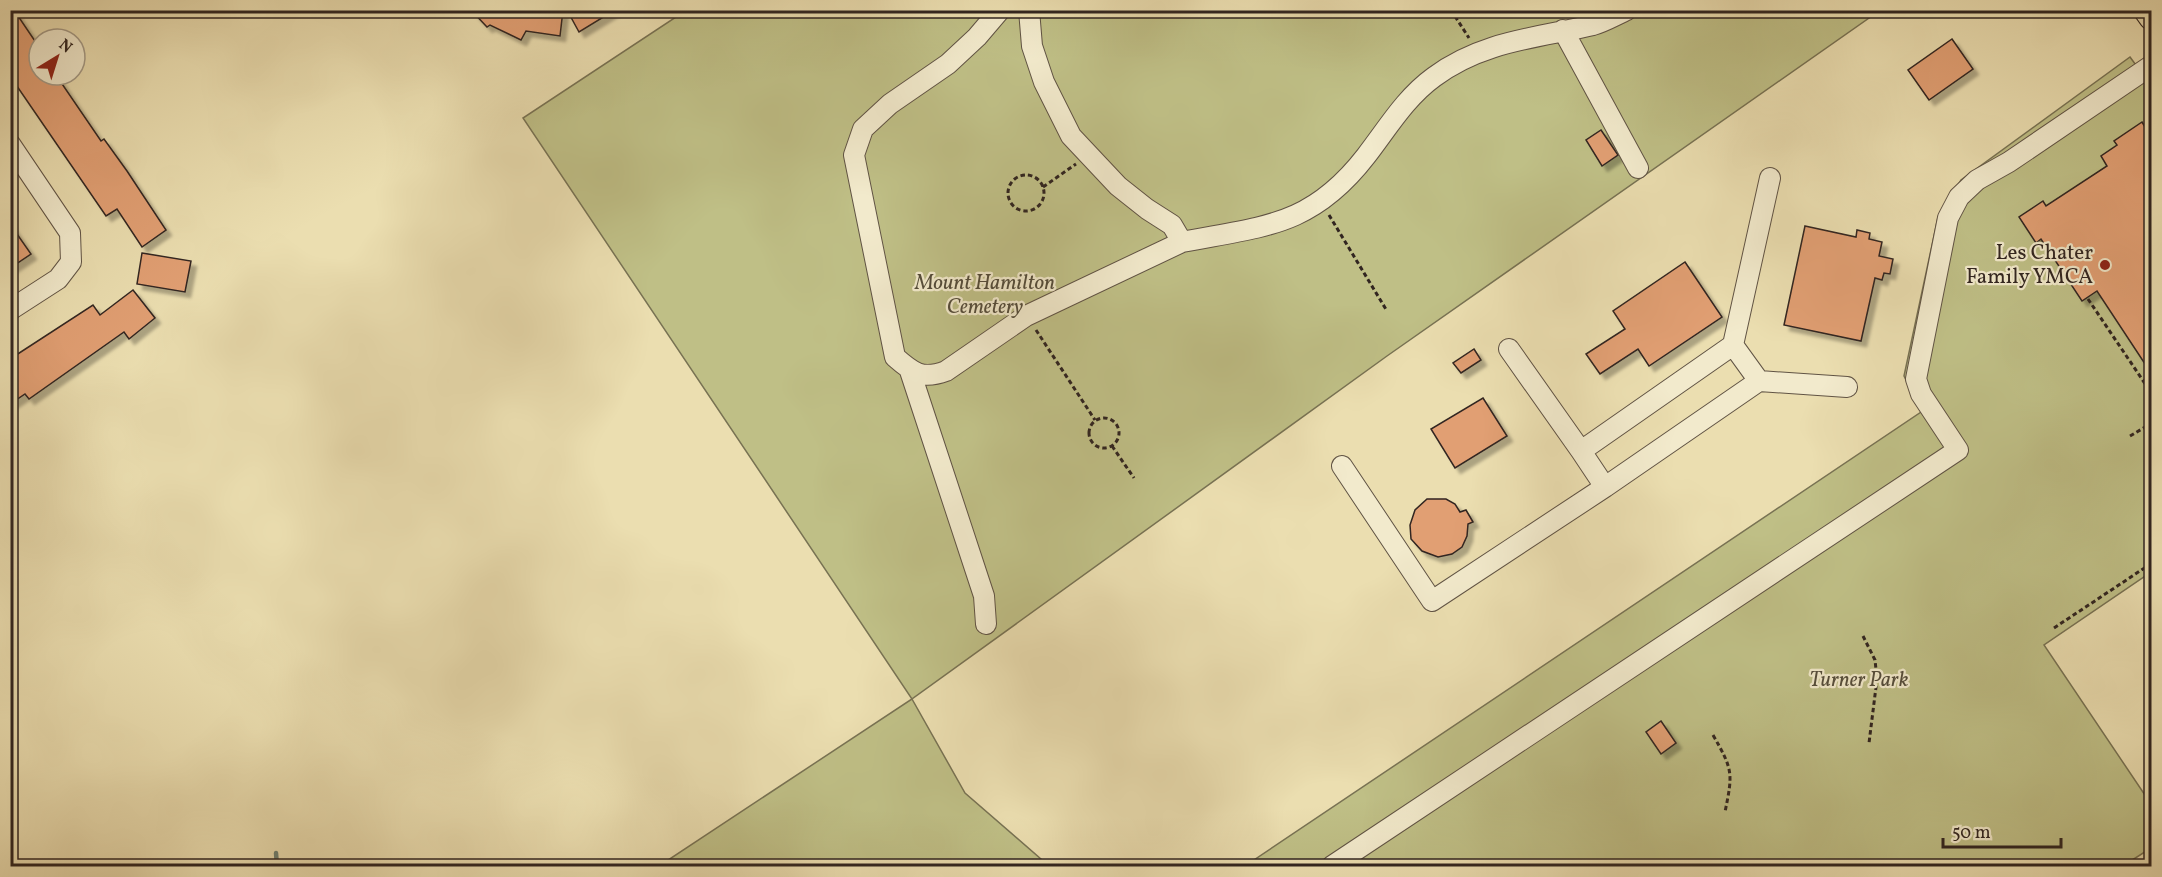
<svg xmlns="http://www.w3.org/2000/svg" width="2162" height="877" font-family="Vollkorn,serif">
<defs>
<filter id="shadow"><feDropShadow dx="5.5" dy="5.5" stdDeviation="1.5" flood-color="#0004"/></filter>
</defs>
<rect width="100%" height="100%" fill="#ebdeb0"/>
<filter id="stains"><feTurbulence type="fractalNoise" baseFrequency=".00333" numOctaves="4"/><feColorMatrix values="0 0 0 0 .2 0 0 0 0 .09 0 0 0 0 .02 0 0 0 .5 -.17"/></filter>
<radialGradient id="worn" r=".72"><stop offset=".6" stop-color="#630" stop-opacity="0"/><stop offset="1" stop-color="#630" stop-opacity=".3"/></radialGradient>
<path fill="#bfbf86" stroke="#787253" stroke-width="1.5" d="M685,11H1879L1387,356L912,699L965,793L1049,866H659L912,699L523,118Z
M2130,57L2152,87L2151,572L2044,645L2151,804V848L2123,866H1245L1921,412L1904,376L1938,217L1961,180Z"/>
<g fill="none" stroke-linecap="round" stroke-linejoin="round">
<path stroke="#6f8072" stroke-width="4.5" d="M276,853L277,866"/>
</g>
<path fill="#e19f73" stroke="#312520" stroke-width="1.5" filter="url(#shadow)" d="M10,10H14L39,47V75H56L101,141L104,139L127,171L166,230L142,247L117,209L106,216L10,76Z
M471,10H563L560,36L526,31L521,40L490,25L487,27Z
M567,10H615L579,32Z
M1952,39L1973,69L1929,100L1908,70Z
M2142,122L2151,137L2147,140L2151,148V373L2097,291L2082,301L2041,239L2036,243L2019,217L2043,201L2046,206L2107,166L2101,156L2117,145L2114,141Z
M1601,130L1618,155L1602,166L1586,140Z
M10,224L31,254L10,268Z
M1805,226L1856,237L1857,230L1870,233L1869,239L1882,242L1879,256L1893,259L1890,274L1884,273L1882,280L1875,278L1861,341L1784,325Z
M142,253L191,261L185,292L137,284Z
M1685,262L1722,317L1649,366L1638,349L1600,374L1586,354L1625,329L1613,311Z
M133,290L155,318L129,339L124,332L29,399L25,394L10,404V359L93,305L100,315Z
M1474,349L1481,360L1461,373L1453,363Z
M1483,398L1507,436L1455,468L1431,429Z
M1427,499H1446L1455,504L1460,512L1466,510L1473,522L1468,524L1467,536L1462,547L1452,554L1438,557L1422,551L1411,539L1410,525L1415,510Z
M1661,721L1676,743L1661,754L1646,732Z"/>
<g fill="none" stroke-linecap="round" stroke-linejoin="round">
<g stroke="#605344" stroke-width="22">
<path id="minor" d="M1000,10L977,37L948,64L890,104L863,129L854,155L895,357C913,373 922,380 946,371L1026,316L1182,242
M1029,10L1032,46L1044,82L1071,136L1118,186L1147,209L1172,225L1182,242C1264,226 1311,227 1366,156C1387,129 1405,98 1434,77C1482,41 1537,38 1593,25C1604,22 1616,15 1627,10
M1563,30L1638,168
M10,144L70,233L71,262L58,279L10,310
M1509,349L1581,451L1733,345L1770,178
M910,371L984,596L986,624
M1759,381L1847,387
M1581,451L1605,487L1759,381L1733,345
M1342,466L1432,601L1605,487
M1332,866L1958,450L1921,394L1916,379L1948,218L1959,197L1977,180L2009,162L2152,65"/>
</g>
<g stroke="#312520" stroke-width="28">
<path id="major" d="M2147,10L2152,17"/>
</g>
<path stroke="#312520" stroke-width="3" stroke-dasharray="4.5 3" stroke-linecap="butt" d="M1451,10L1469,38
M1008 193a18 18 0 1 1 36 0a18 18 0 1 1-36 0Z
M1043,187L1076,164
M1329,215L1387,311
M2088,299L2152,394
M1036,330L1095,420
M1089 433a15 15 0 1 1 30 0a15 15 0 1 1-30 0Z
M2130,436L2152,423
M1112,446L1134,478
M2054,628L2152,563
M1863,636L1875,660L1877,679L1869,743
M1713,735C1733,770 1733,773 1725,812"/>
<use href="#minor" stroke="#f2eacc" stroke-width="20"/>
<use href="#major" stroke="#ebdeb0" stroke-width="26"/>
</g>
<circle fill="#8f2418" stroke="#f2eacc" stroke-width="2" cx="2105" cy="265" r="6"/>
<g text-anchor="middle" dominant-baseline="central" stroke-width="4.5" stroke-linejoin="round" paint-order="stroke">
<g font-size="21" fill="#312520" stroke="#f2eacc" text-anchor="end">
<text x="2093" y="253">Les Chater<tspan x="2093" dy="24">Family YMCA</tspan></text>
</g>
<g font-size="21" font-style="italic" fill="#544c3a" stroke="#f2eacc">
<text x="985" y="283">Mount Hamilton<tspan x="985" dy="24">Cemetery</tspan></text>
<text x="1859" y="680">Turner Park</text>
</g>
</g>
<rect width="2162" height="877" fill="none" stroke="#ebdeb0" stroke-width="36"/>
<rect x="12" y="12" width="2138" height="853" fill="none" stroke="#312520" stroke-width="3"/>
<rect x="18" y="18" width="2126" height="841" fill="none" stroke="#312520" stroke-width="1.5"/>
<g transform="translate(57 57) rotate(38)"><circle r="28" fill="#f2eacc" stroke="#a59b87" stroke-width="1.5"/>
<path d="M0-4.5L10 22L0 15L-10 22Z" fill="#8f2418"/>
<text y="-9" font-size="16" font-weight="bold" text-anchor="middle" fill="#312520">N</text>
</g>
<path d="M1943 838v9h118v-9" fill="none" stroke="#312520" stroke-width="3"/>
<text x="1952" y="838" font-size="18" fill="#312520" stroke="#f2eacc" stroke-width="4.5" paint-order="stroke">50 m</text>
<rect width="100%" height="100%" filter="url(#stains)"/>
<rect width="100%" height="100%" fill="url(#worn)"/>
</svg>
